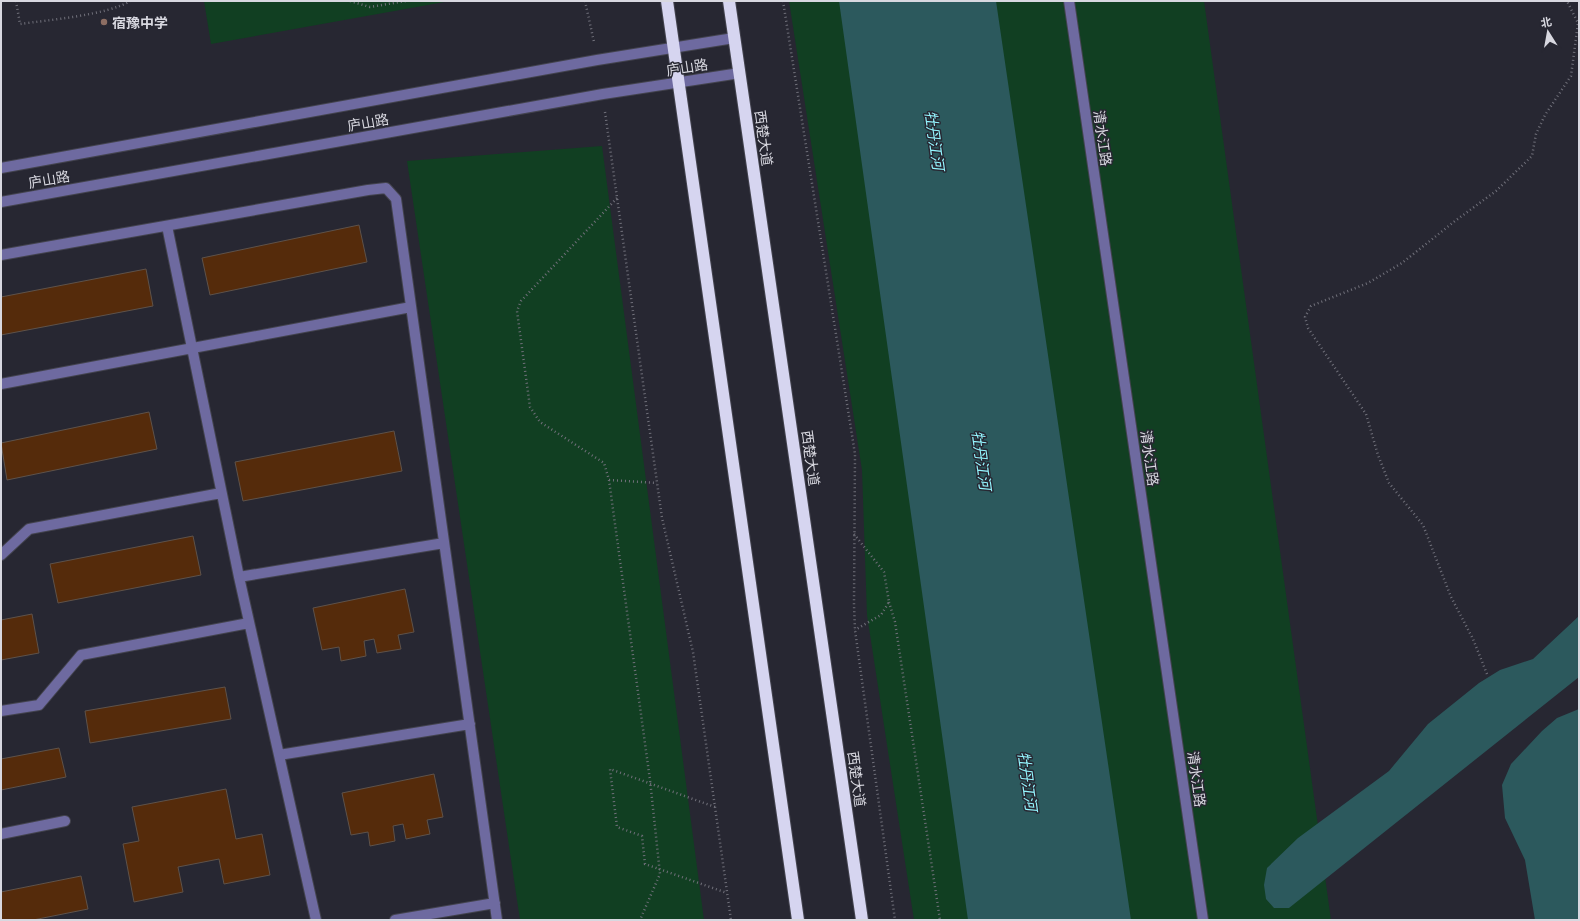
<svg xmlns="http://www.w3.org/2000/svg" width="1580" height="921" font-family="'Noto Sans','Noto Sans SC',sans-serif">
<rect width="100%" height="100%" fill="#272732"/>
<path fill="#113f22" d="M204,1H450L211,44Z
M789,1H1204L1331,920H914L867,615L862,470Z
M602,146L704,920H520L407,161Z"/>
<path fill="#2c595d" d="M839,1H996L1131,920H968Z
M1579,616V677L1289,908H1274L1266,899L1264,885L1267,868L1298,838L1389,771L1428,724L1479,683L1500,670L1533,659Z
M1579,709V920H1535L1525,860L1505,818L1502,785L1511,764L1542,731L1557,718Z"/>
<path fill="#552b0b" stroke="#5e524a" d="M359,225L367,262L210,295L202,258Z
M146,269L153,306L1,335V297Z
M149,412L157,449L7,480L1,443Z
M394,431L402,471L243,501L235,462Z
M193,536L201,575L58,603L50,564Z
M405,589L414,632L398,635L401,649L377,653L374,639L364,641L366,656L341,661L339,647L322,650L313,608Z
M32,614L39,653L1,660V620Z
M225,687L231,719L90,743L85,711Z
M59,748L66,777L1,790V759Z
M434,774L443,817L427,820L430,834L406,839L403,824L393,826L395,841L370,846L368,832L351,835L342,793Z
M226,789L236,839L262,834L270,875L224,884L219,859L178,867L183,892L134,902L123,844L139,841L132,807Z
M81,876L88,909L33,920H1V892Z"/>
<g fill="none" stroke-linecap="round" stroke-linejoin="round">
<g stroke="#43434e" stroke-width="12">
<path id="minor" d="M1069,1L1203,920
M1,168L597,60L734,38
M1,202L603,94L740,73
M167,226L239,577L316,920
M1,255L368,190L386,188L396,199L497,920
M1,384L411,307
M1,555L29,529L221,493
M239,577L444,543
M1,711L39,705L81,655L249,623
M279,755L470,724
M1,834L65,821
M395,920L495,903"/>
</g>
<g stroke="#43434e" stroke-width="14">
<path id="highway" d="M667,1L798,920
M729,1L862,920"/>
</g>
<path stroke="#70707a" stroke-width="2.5" stroke-dasharray="1 3" stroke-linecap="butt" d="M16,1L20,24C48,20 108,15 130,1
M350,1L370,7L406,1
M585,1L594,42
M783,1L855,454L854,605L855,630L895,920
M605,112L662,518L693,652L731,920
M617,198L521,301L517,311L530,407L540,422L604,463L609,480L650,780L660,874L640,920
M609,480L657,483
M854,534L884,572L889,602L881,615L855,630
M889,602L895,622L940,920
M1487,674L1473,639L1451,597L1423,525L1389,483L1378,455L1366,414L1308,328L1305,317L1311,306L1368,283L1402,263L1455,221L1496,191L1532,156L1536,134L1545,115L1571,76L1578,23L1567,1
M715,807L610,769L617,827L642,836L645,864L727,893"/>
<use href="#minor" stroke="#6e6aa0" stroke-width="10"/>
<use href="#highway" stroke="#d6d5f0" stroke-width="12"/>
</g>
<circle fill="#8d6e63" stroke="#272732" stroke-width="1.5" cx="104" cy="22" r="4"/>
<g text-anchor="middle" dominant-baseline="central" stroke-width="3" stroke-linejoin="round" paint-order="stroke">
<g font-size="14" font-weight="bold" fill="#d8d8e0" stroke="#272732" text-anchor="start">
<text x="112" y="22">宿豫中学</text>
</g>
<g font-size="14" fill="#d8d8e0" stroke="#272732">
<text transform="translate(687 67) rotate(-9)">庐山路</text>
<text transform="translate(368 122) rotate(-10)">庐山路</text>
<text transform="translate(764 138) rotate(82)">西楚大道</text>
<text transform="translate(1103 138) rotate(82)">清水江路</text>
<text transform="translate(49 179) rotate(-10)">庐山路</text>
<text transform="translate(811 458) rotate(82)">西楚大道</text>
<text transform="translate(1150 458) rotate(82)">清水江路</text>
<text transform="translate(857 779) rotate(82)">西楚大道</text>
<text transform="translate(1197 779) rotate(82)">清水江路</text>
</g>
<g font-size="15" font-style="italic" fill="#94f6ff" stroke="#272732">
<text transform="translate(935 140) rotate(82)">牡丹江河</text>
<text transform="translate(982 460) rotate(82)">牡丹江河</text>
<text transform="translate(1028 781) rotate(82)">牡丹江河</text>
</g>
</g>
<rect width="1580" height="921" fill="none" stroke="#d8d8e0" stroke-width="4"/>
<g transform="translate(1548 32) rotate(349)" stroke="#272732" stroke-width="3" paint-order="stroke">
<path d="M0-3L7 15L0 10L-7 15Z" fill="#d8d8e0"/>
<text y="-6" font-size="11" font-weight="bold" text-anchor="middle" fill="#d8d8e0">北</text>
</g>
</svg>
